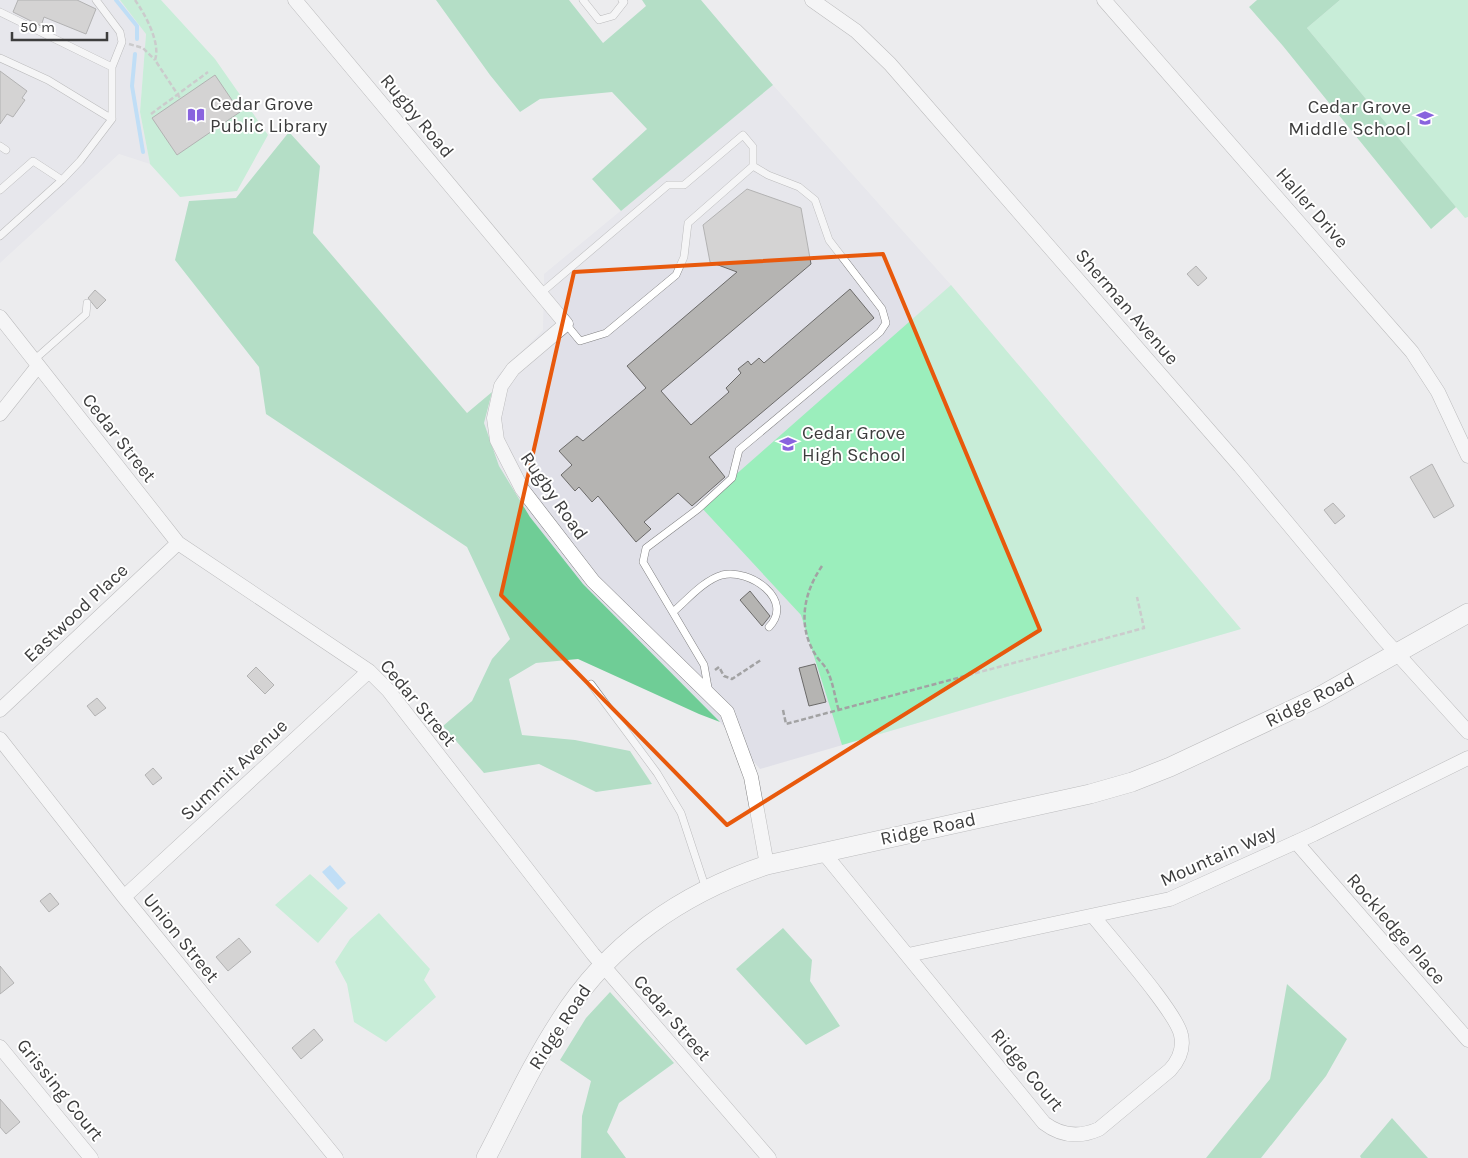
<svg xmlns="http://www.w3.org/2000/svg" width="1468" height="1158" font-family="Karla,sans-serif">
<rect width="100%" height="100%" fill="#ececee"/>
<path fill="#e0e0e8" d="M0,0H120L146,33L140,112L150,164L119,154L0,263Z
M773,85L951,285L1241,629L760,769L720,722L582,584L530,517L499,466L484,423L497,376L543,330L544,274Z"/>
<path fill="#9beebc" d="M120,0H161L215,59L268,135L237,191L180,197L150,164L140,112L146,34Z
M1340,0H1468V217L1465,218L1307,28Z
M951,285L1241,629L842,745L801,615L700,506Z
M310,874L348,908L318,943L275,905Z
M379,913L430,969L424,980L436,997L386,1042L354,1022L347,984L335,962L350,939Z"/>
<path fill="#6fcd96" d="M436,0H569L603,43L646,6L642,0H701L773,85L621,211L592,179L647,129L612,92L540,99L520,112L490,75Z
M1257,0H1340L1307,28L1456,207L1431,229L1283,46L1249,7Z
M289,132L320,166L313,233L467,413L492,392L484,423L499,466L530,517L583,584L720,722L699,714L578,659L536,663L509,679L522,735L575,740L630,751L652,784L596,792L539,764L484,773L443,726L472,701L492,659L510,639L467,547L266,414L259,367L175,260L189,201L236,198Z
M783,928L812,960L810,981L840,1026L806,1045L736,969Z
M1287,984L1347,1039L1326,1076L1261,1158H1206L1270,1079Z
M610,992L674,1063L619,1103L607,1132L626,1158H581L582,1116L591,1081L560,1060L586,1018Z
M1392,1118L1428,1158H1361L1360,1156Z"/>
<path fill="#8acdfe" d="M330,865L346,883L338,890L322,872Z"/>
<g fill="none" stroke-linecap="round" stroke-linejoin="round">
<path stroke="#8acdfe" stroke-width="4" d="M116,0L137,26V39
M135,54L132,86L143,152"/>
</g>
<path fill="#b5b4b2" stroke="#6b6a69" d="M18,0H77L96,9L86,34L44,17L41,26L13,12Z
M0,71L27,91L22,98L25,100L13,117L7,114L0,124Z
M215,75L240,112L177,155L152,118Z
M747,189L801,208L811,264L661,391L691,425L729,392L726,388L741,373L738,369L748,361L751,365L759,358L764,363L850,289L874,318L709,457L725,477L692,506L678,493L644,522L651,529L636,542L598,496L592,502L579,487L575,491L561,475L572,465L559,451L577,436L583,441L646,388L627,366L737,272L710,262L703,225Z
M1196,266L1207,278L1198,286L1187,274Z
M95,290L106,300L97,309L88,298Z
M1432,464L1454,506L1434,518L1410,477Z
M1333,503L1345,516L1335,524L1324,510Z
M750,591L770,616L762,626L740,600Z
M815,664L826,702L809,706L799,668Z
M256,667L274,685L265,694L247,676Z
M97,698L106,708L95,716L87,706Z
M153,768L162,778L153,785L145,775Z
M50,893L59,904L49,912L40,901Z
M239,938L251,952L228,971L216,957Z
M0,966L14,983L0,994Z
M314,1029L323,1040L301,1059L292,1048Z
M0,1099L20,1122L6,1134L0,1127Z"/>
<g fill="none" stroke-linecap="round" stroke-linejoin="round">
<g stroke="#808082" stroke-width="8">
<path id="lane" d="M583,0L599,20L613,16L624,2L622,0
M0,12L112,67
M0,58L48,80L112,119
M0,146L6,150
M62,180L80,161L112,119V67L122,42L120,32L96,0
M0,190L33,161L62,180L0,236
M541,293L668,185H684L743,135L753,147V166
M566,324L580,341L606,333L676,275L684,257L688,223L753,166
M34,360L86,314L87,303
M673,612C687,600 704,580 722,575C750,568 795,600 769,627
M591,684L657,773L681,813L706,889
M709,693L704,665L643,562L646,548L698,509L732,478L739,450L880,332L886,323L882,309L829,240L815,200L799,187L768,175L753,166"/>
</g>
<g stroke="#808082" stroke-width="15">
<path id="street" d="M295,0L566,324L513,369L501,386L494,418L497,440L522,489L593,581L727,712L751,777L767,865
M812,0L856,31L890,64L1240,466L1383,638L1468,732
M1104,0L1412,352L1438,392L1468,456
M0,317L178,543L369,671L388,690L593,954L769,1158
M0,414L38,366
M0,710L178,543
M0,739L124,897L336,1158
M1296,842L1468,1040
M823,852L1044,1123C1061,1136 1079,1138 1099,1129L1170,1070C1179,1060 1184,1048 1181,1035C1177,1013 1111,939 1094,917
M124,897L369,671
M908,955L1170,899L1314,834L1468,758
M0,1047L91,1158"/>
</g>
<g stroke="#808082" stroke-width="20">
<path id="secondary" d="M486,1158C510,1112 532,1064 560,1021C608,944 682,893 767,865L1090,794L1132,782L1170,767L1317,698L1468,613"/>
</g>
<path stroke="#a2a2a3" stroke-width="2.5" stroke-dasharray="5 2.5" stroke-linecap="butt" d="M135,0C145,14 161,43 155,60L180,98
M129,44L143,48L155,60
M151,114L208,72
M822,566C804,592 797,625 815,654C818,660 824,664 827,670C833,682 835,698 839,711
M715,670L719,667L724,676L732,679L761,660
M783,710L786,724L1144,628L1137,597"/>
<use href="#lane" stroke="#fff" stroke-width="7"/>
<use href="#street" stroke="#fff" stroke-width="14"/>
<use href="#secondary" stroke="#fff" stroke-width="19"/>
</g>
<path d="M0 0H1468V1158H0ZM883,254L1040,630L727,825L501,595L574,272Z" fill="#ececee" fill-opacity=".55" fill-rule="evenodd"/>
<path fill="none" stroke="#e8590c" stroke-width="4" stroke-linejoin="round" d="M883,254L1040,630L727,825L501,595L574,272Z"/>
<defs>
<g id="library-bare" transform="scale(1.35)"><path d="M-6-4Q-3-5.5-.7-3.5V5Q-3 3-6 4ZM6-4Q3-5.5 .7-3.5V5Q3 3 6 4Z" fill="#8963de" stroke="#fff" stroke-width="2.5" paint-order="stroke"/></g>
<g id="school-bare" transform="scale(1.35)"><path d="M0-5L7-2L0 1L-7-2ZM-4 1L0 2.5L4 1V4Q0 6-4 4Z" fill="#8963de" stroke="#fff" stroke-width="2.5" paint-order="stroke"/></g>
</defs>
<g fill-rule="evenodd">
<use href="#library-bare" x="196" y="115"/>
<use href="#school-bare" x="1425" y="118"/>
<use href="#school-bare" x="788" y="444"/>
</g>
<g text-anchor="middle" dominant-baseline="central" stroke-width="4" stroke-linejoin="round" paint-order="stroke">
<g font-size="19" fill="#3d3d3d" stroke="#fff" text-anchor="start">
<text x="210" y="104">Cedar Grove<tspan x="210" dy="22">Public Library</tspan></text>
<text x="1411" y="107" text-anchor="end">Cedar Grove<tspan x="1411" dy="22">Middle School</tspan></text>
<text x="802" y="433">Cedar Grove<tspan x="802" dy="22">High School</tspan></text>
</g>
<g font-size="19" fill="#3d3d3d" stroke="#fff">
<text transform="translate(417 116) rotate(50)">Rugby Road</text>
<text transform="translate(1312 208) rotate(49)">Haller Drive</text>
<text transform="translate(1127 307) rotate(49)">Sherman Avenue</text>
<text transform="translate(119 438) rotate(52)">Cedar Street</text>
<text transform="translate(554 496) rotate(55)">Rugby Road</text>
<text transform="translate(76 613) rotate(-43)">Eastwood Place</text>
<text transform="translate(1310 700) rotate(-27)">Ridge Road</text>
<text transform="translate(418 703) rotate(50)">Cedar Street</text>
<text transform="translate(234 770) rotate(-43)">Summit Avenue</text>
<text transform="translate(928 829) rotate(-12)">Ridge Road</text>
<text transform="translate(1218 856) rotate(-24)">Mountain Way</text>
<text transform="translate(1396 929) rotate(49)">Rockledge Place</text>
<text transform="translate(181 938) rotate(51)">Union Street</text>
<text transform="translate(672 1018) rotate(49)">Cedar Street</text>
<text transform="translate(560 1027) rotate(-57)">Ridge Road</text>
<text transform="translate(1027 1070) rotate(50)">Ridge Court</text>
<text transform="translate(60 1090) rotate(51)">Grissing Court</text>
</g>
</g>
<path d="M12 32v8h95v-8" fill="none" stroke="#3d3d3d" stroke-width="2.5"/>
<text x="20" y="32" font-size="15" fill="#3d3d3d" stroke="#ffffff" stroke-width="4" paint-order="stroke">50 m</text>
</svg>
